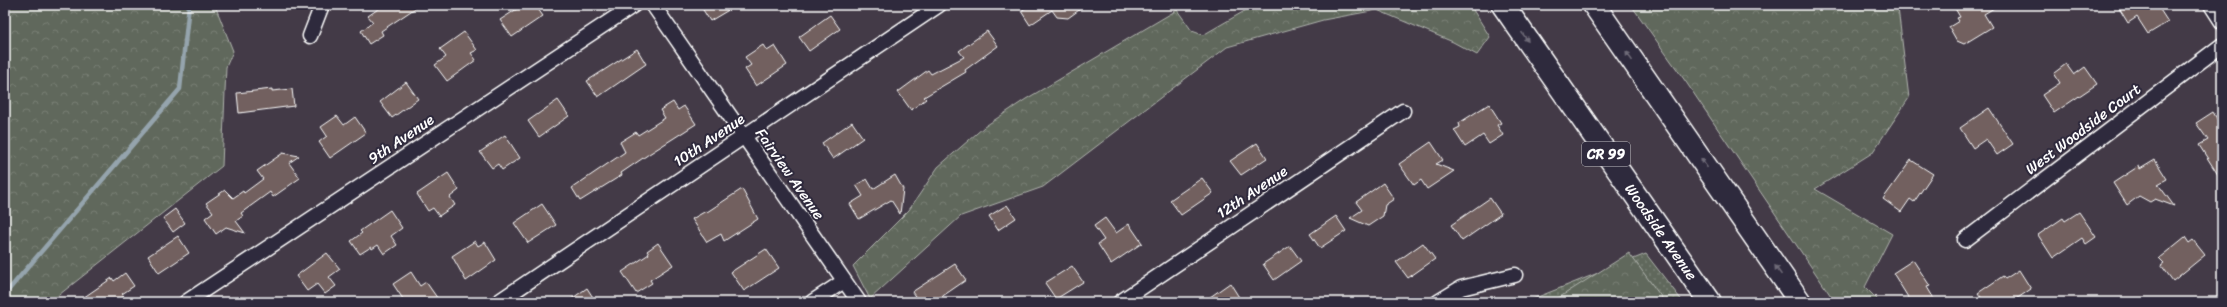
<svg xmlns="http://www.w3.org/2000/svg" width="2227" height="307" font-family="Sriracha,sans-serif">
<defs>
<pattern id="grass-dots" width="8" height="8" patternUnits="userSpaceOnUse"><rect width="8" height="8" fill="#60685c"/><path d="M2 2h.1M6 6h.1" fill="none" stroke="#787f74" stroke-width="1.8" stroke-linecap="round"/></pattern>
<pattern id="forest-crowns" width="20" height="18" patternUnits="userSpaceOnUse"><rect width="20" height="18" fill="#60685c"/><path d="M2 6a3 3 0 1 1 6 0M12 15a3 3 0 1 1 6 0" fill="none" stroke="#787f74"/></pattern>
</defs>
<rect width="100%" height="100%" fill="#433a47"/>
<filter id="ink" filterUnits="userSpaceOnUse"><feTurbulence type="fractalNoise" baseFrequency=".025" numOctaves="2"/><feDisplacementMap in="SourceGraphic" scale="8" xChannelSelector="R" yChannelSelector="G"/><feConvolveMatrix kernelMatrix="1 2 1 2 8 2 1 2 1" color-interpolation-filters="sRGB"/></filter>
<g filter="url(#ink)">
<path fill="url(#grass-dots)" stroke="#b0b4ae" d="M1646,254L1683,302H1525Z"/>
<path fill="url(#forest-crowns)" stroke="#b0b4ae" d="M5,5H217L216,8L233,51L226,67L222,166L50,302H5Z
M1255,5H1470L1490,37L1477,55L1453,42L1377,10L1323,20L1227,47L1043,187L961,216L870,299L853,266L909,210L938,167L984,127L1026,99L1177,10L1192,31L1203,35Z
M1631,5H1904L1898,8L1909,98L1872,153L1815,189L1892,234L1865,287L1880,302H1835L1686,82Z
M1629,253L1665,302H1552Z"/>
<g fill="none" stroke-linecap="round" stroke-linejoin="round">
<path stroke="#95a4ad" stroke-width="4.5" d="M5,294L180,89L189,5"/>
</g>
<path fill="#72605f" stroke="#fff" d="M384,5H420L381,31L383,35L369,44L361,31L373,22L368,16Z
M523,5H535L543,16L512,37L500,20Z
M700,5H737L710,21Z
M1030,5H1086L1068,18L1057,17L1052,10L1030,25L1021,11Z
M1953,5H1999L1984,14L1992,27L1964,44L1957,41L1949,27L1959,21L1957,18L1960,17Z
M2117,5H2157L2168,22L2148,34L2137,17L2128,23Z
M830,15L840,29L809,51L799,37Z
M987,31L998,46L965,70L966,72L924,97L926,99L911,110L898,92L928,70L931,74L964,57L959,51Z
M464,32L477,50L471,53L476,60L447,81L435,65L446,57L440,49Z
M763,45L767,51L775,46L787,65L756,86L745,69L751,65L745,57Z
M637,49L646,64L598,97L587,81Z
M2066,64L2074,75L2085,67L2097,84L2054,113L2042,95L2060,83L2054,73Z
M406,82L418,99L392,118L380,102Z
M272,89V91L292,89L294,106L239,113L237,93Z
M558,100L569,116L539,137L528,121Z
M673,102L678,110L684,106L696,124L649,154L621,173L622,175L580,201L572,188L625,152L620,142L636,132L638,135L665,118L660,110Z
M1489,104L1501,123L1497,125L1503,135L1489,144L1483,135L1465,147L1454,130L1460,127L1459,123Z
M1989,108L2013,144L1997,155L1986,139L1973,148L1960,128Z
M2213,112L2222,127V181L2199,145L2208,140L2196,123Z
M337,116L344,125L355,117L366,133L330,158L319,142L327,136L321,127Z
M852,122L863,138L833,159L822,143Z
M505,135L520,158L502,170L498,164L492,168L480,152Z
M1431,142L1443,160L1436,164L1454,171L1427,189L1421,180L1414,185L1399,164Z
M1257,143L1267,158L1241,175L1230,161Z
M283,153L299,156L289,163L300,178L273,197L270,192L241,213L243,216L236,221L245,233L226,227L216,234L205,218L213,212L206,203L225,190L233,198L243,191L244,193L263,179L257,171Z
M1911,160L1933,174L1914,202L1910,199L1901,212L1883,199Z
M2155,160L2167,179L2158,184L2174,206L2155,199L2150,202L2139,196L2127,205L2113,183L2139,166L2140,169Z
M448,173L459,190L450,197L455,205L439,216L433,208L428,211L417,194Z
M895,175L903,189L900,214L891,200L859,219L850,204L863,196L856,185L867,179L873,189Z
M1202,178L1213,193L1181,215L1170,200Z
M1383,183L1394,199L1385,205L1383,216L1368,226L1350,218L1362,210L1356,202Z
M742,189L758,219L724,241L721,234L707,242L692,219L706,211L707,212Z
M1490,198L1501,214L1462,241L1451,225Z
M542,204L556,225L528,243L514,223Z
M1007,205L1016,218L998,230L989,216Z
M175,209L185,223L173,232L163,218Z
M390,210L402,228L391,236L397,245L384,254L378,245L372,249L371,247L360,254L351,241L362,233L360,231Z
M2079,212L2096,237L2086,244L2082,238L2053,258L2038,235L2063,218L2065,221Z
M1336,216L1346,231L1320,248L1310,234Z
M1105,218L1116,233L1129,224L1142,243L1111,264L1098,244L1104,240L1094,226Z
M178,236L189,253L159,273L148,256Z
M2185,237L2189,243L2193,240L2205,255L2173,281L2161,265L2164,263L2159,258Z
M475,241L478,246L485,242L496,260L466,281L452,256Z
M658,243L673,265L650,280L652,283L636,293L622,272L649,254L647,251Z
M1423,243L1435,259L1408,278L1396,262Z
M1290,246L1301,261L1274,280L1263,264Z
M766,249L779,268L744,291L731,272Z
M327,253L340,269L329,277L336,286L325,294L317,284L307,291L296,276Z
M1913,260L1930,286L1927,287L1936,302H1911L1893,273Z
M955,264L966,280L934,302H919L912,292Z
M1072,266L1083,282L1056,299L1045,283Z
M2019,270L2031,289L2012,302H1984L1978,293L2003,276L2005,279Z
M411,272L420,286L426,282L440,302H405L393,284Z
M125,273L134,286L122,294L124,296L116,302H77L112,278L114,281Z
M1230,283L1242,302H1203Z
M587,288L596,302H567Z"/>
<g fill="none" stroke-linecap="round" stroke-linejoin="round">
<g stroke="#fff" stroke-width="17">
<path id="street" d="M653,5L859,302
M2211,5L2222,22
M310,36L322,5
M1965,240L2222,45
M186,302L634,5
M498,302L939,5
M812,302L844,281
M1120,302L1403,111
M1438,302L1461,288L1515,275"/>
</g>
<g stroke="#fff" stroke-width="25">
<path id="primary" d="M1503,5L1710,302
M1594,5L1800,302"/>
</g>
<use href="#street" stroke="#2f2a3d" stroke-width="14"/>
<use href="#primary" stroke="#2f2a3d" stroke-width="22"/>
</g>
<defs><path id="oneway-solid" d="M-6-.8H1V-3.2L6.5 0L1 3.2V.8H-6Z"/></defs>
<g fill="#6d6a77">
<use href="#oneway-solid" transform="translate(1525 37) rotate(55)"/>
<use href="#oneway-solid" transform="translate(1629 56) rotate(-125)"/>
<use href="#oneway-solid" transform="translate(1704 163) rotate(-125)"/>
<use href="#oneway-solid" transform="translate(1778 270) rotate(-125)"/>
</g>
</g>
<g text-anchor="middle" dominant-baseline="central" stroke-width="4" stroke-linejoin="round" paint-order="stroke">
<rect fill="#2f2a3d" stroke="#c1bfc5" stroke-width="1" x="1582" y="142" width="48" height="24" rx="3"/>
<g font-size="14" font-weight="bold" fill="#fff">
<text x="1606" y="154">CR 99</text>
</g>
<g font-size="15" fill="#fff" stroke="#2f2a3d">
<text transform="translate(2083 129) rotate(-37)">West Woodside Court</text>
<text transform="translate(401 139) rotate(-34)">9th Avenue</text>
<text transform="translate(709 140) rotate(-34)">10th Avenue</text>
<text transform="translate(790 174) rotate(55)">Fairview Avenue</text>
<text transform="translate(1252 192) rotate(-34)">12th Avenue</text>
<text transform="translate(1661 232) rotate(55)">Woodside Avenue</text>
</g>
</g>
<rect width="2227" height="307" fill="none" stroke="#2f2a3d" stroke-width="20"/>
<rect x="10" y="10" width="2207" height="287" fill="none" stroke="#fff" stroke-width="1.5" filter="url(#ink)"/>
</svg>
